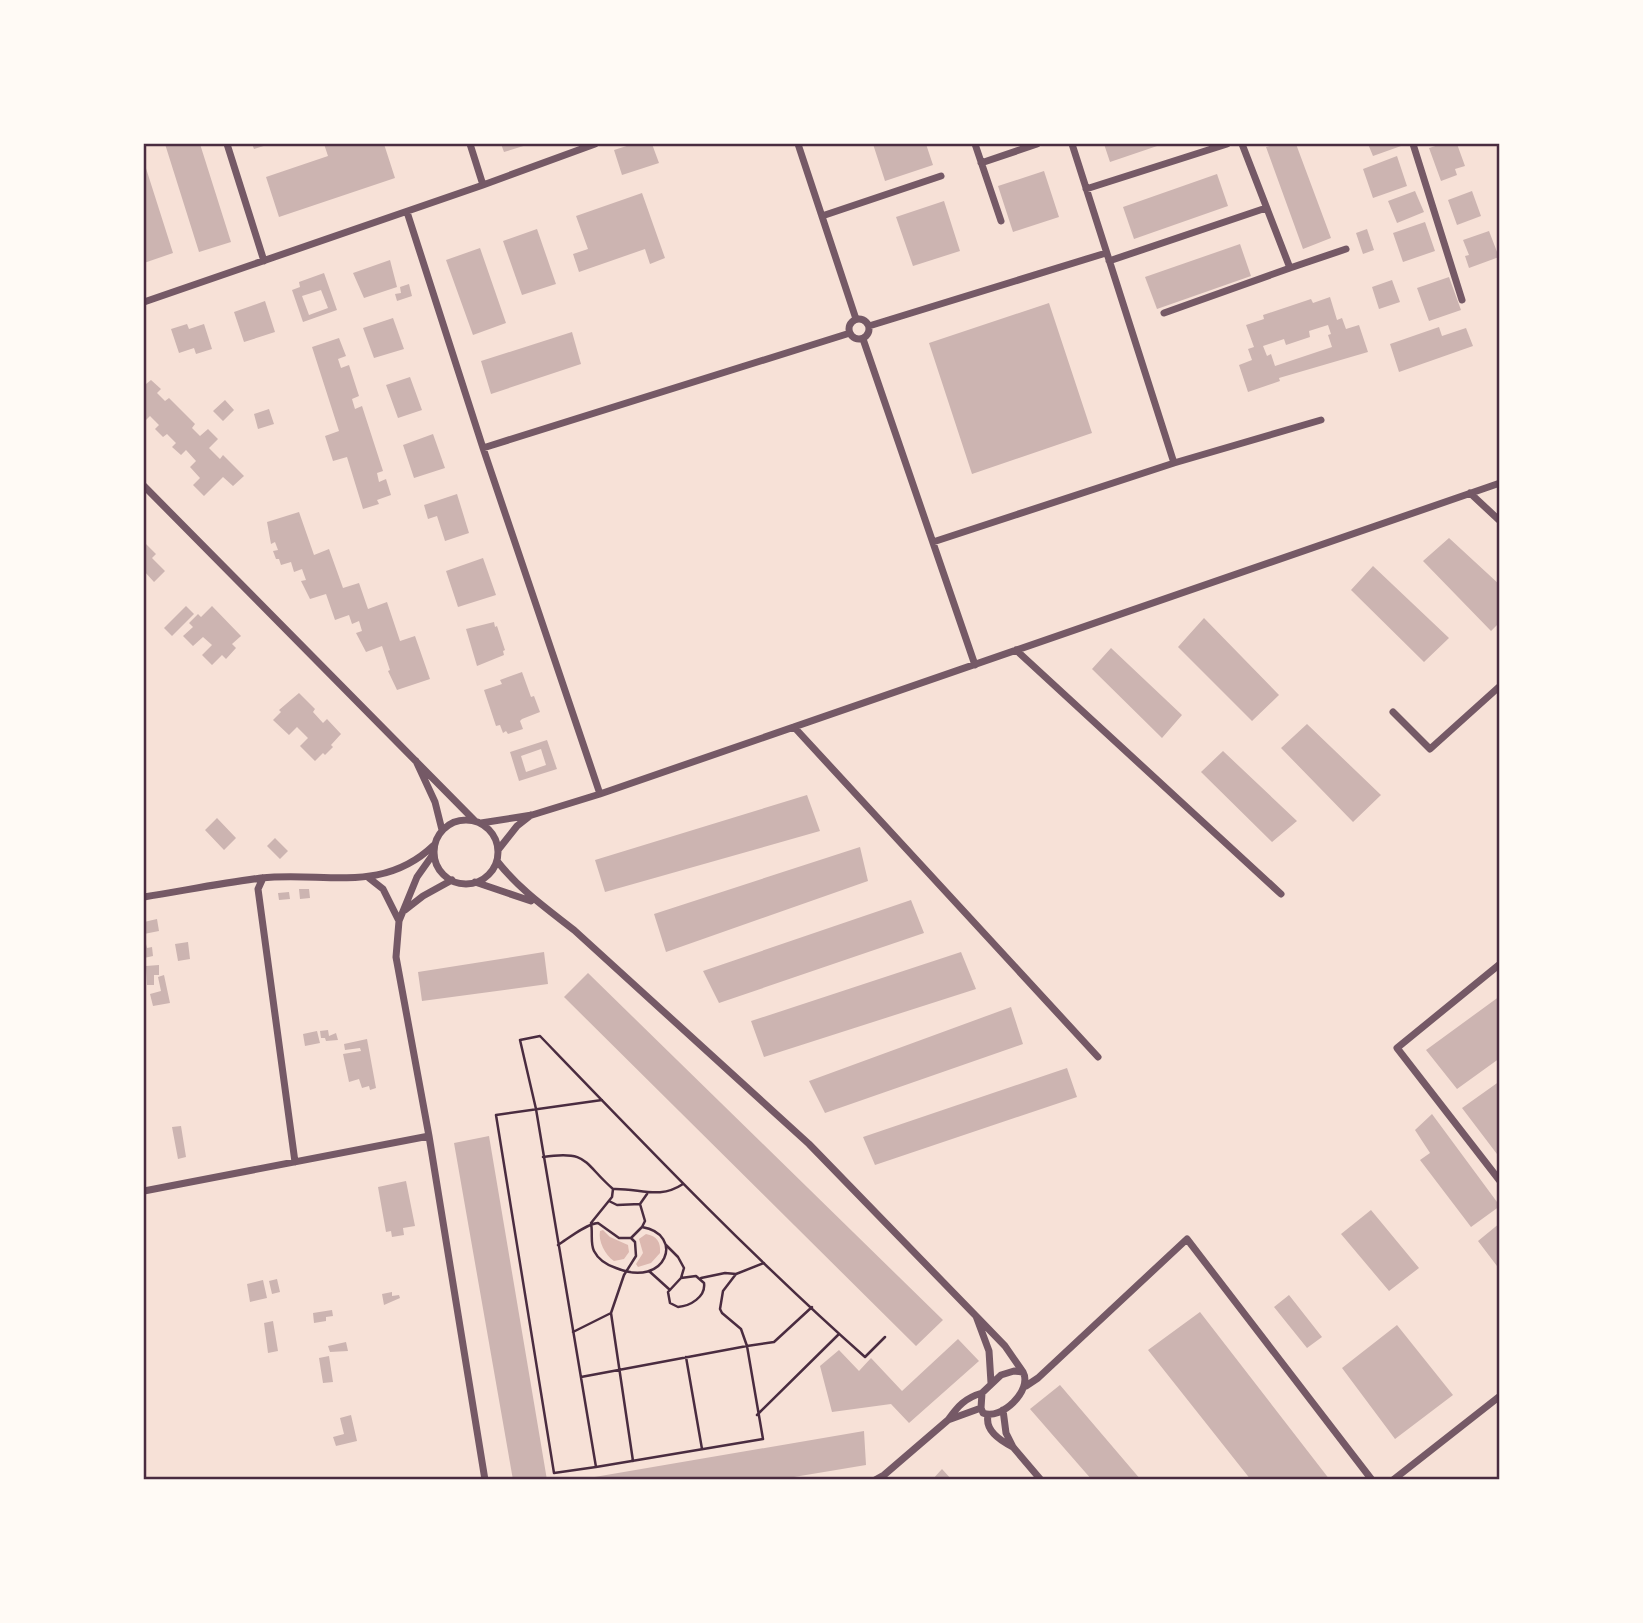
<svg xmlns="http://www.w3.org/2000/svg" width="1643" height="1623" font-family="'Noto Sans',sans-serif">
<rect width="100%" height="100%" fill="#f7e1d7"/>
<path fill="#dcb8b0" d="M603,1230L610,1237L628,1245L629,1252L624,1259L614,1261C605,1255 598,1241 600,1231Z
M646,1234C657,1236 661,1242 660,1253L651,1263L638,1267L636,1264L643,1253L639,1239Z"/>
<path fill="#ccb4b1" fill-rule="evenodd" d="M165,144H200L231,242L199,252Z
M252,144H270L254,149Z
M324,144H384L395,178L279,217L266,177L328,156Z
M501,144H530L504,152Z
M633,144H652L659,163L622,175L614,150Z
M873,144H926L933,165L885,181Z
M1104,144H1163L1110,162Z
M1278,144H1296L1331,238L1303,249L1266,147Z
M1368,144H1400L1401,146L1373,156Z
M1442,144H1457L1465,166L1455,169L1457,175L1441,181L1429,148Z
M1397,156L1407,186L1373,198L1363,169Z
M144,162L173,253L144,263Z
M1044,171L1059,217L1013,232L998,186Z
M1217,174L1228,206L1134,239L1123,207Z
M1415,191L1424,212L1397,223L1388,201Z
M1472,191L1481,216L1457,225L1448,200Z
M642,193L665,258L650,264L645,249L579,272L573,254L588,249L576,216Z
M944,201L960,251L913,266L896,217Z
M1425,222L1435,251L1403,262L1393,233Z
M537,229L556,284L522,295L503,241Z
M1367,229L1374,250L1363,254L1356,233Z
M1489,231L1499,257L1469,268L1465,256L1469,255L1463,240Z
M1240,244L1251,276L1157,309L1145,277Z
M480,248L506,323L473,335L446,260Z
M390,260L397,287L364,298L353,273Z
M324,273L337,310L303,322L292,290L300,287L299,282ZM321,290L328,308L309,315L302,296Z
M1449,277L1461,310L1429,321L1417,288Z
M1392,280L1400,302L1379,309L1372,287Z
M409,284L412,296L397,301L395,294L401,293L400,287Z
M1330,297L1337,320L1342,318L1346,329L1359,325L1368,352L1279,378L1280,381L1248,392L1239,365L1252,360L1248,349L1254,347L1246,325L1264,319L1263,315L1311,299L1313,303ZM1328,325L1331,334L1328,335L1332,347L1275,366L1271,354L1267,356L1263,346L1284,339L1286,345L1310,337L1309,331Z
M265,301L275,332L244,342L234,312Z
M1049,303L1092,433L972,474L929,343Z
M393,318L404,349L374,358L363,328Z
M187,324L189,329L204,324L212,349L196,354L194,348L179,353L171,329Z
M1439,327L1442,336L1466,328L1473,346L1399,372L1390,344Z
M572,332L581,364L491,394L481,361Z
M339,338L346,356L338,359L341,368L349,365L359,396L352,399L355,409L362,406L383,471L377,473L379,482L386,479L391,495L377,500L379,504L363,509L347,457L333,461L325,436L339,431L312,347Z
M410,377L422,410L398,418L386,385Z
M151,380L161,389L157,393L165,401L169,398L195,424L192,428L200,436L208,429L218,439L209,448L220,459L223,455L244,476L233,486L223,477L204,496L193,485L200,478L190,467L196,461L186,450L181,455L172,447L176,443L167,434L163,437L155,429L159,425L150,416L146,420L144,418V381L146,384Z
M225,400L234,410L223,421L213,411Z
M269,409L274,424L258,429L254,414Z
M433,434L445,468L414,478L403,445Z
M457,494L469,533L445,541L437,516L428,519L424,505Z
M299,512L314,555L329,549L343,588L359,583L368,609L387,602L400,641L415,636L430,679L397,690L388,671L390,670L382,646L366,652L356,633L362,631L359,621L352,624L349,615L335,620L326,594L310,599L301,581L306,580L302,569L294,572L291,562L281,565L279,559H276L273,551L278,550L275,542L271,544L267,522Z
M1449,538L1500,585V622L1491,631L1423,561Z
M145,543L156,554L152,558L165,571L154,582L144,571Z
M483,558L496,595L458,607L446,571Z
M1373,566L1449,638L1424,662L1351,590Z
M186,606L194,614L172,636L164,628Z
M212,606L241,636L232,644L236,648L226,659L222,655L212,665L202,655L212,645L203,637L193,646L183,636L193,627L189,623L198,614L201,617Z
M1204,618L1279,695L1252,721L1178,647Z
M494,622L495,627L497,626L505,650L503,651L504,655L477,666L466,629Z
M1111,648L1182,715L1162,738L1092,669Z
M522,672L531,697L534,696L540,712L522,719L520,721L523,729L508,734L506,731L503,733L500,725L496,726L484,690L502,684L500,680Z
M299,693L315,709L313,712L323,723L327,719L341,734L331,745L333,747L325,755L323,753L315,761L300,746L308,738L297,727L289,735L273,720L281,712L279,710Z
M1307,724L1381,795L1353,822L1281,748Z
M547,740L557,769L519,781L510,752ZM541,749L546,765L526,772L521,756Z
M1223,751L1297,821L1272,842L1201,772Z
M807,795L820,831L605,892L595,860Z
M217,818L236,838L224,850L205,830Z
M275,838L288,851L280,859L267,846Z
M860,847L868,881L666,952L654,914Z
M299,889H309L310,898L300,899Z
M289,892L290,899L279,900L278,893Z
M911,900L924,933L719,1003L703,971Z
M157,919L159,931L144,934V922Z
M144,936L147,948L152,947L153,956L144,958Z
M188,942L190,959L178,961L175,944Z
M544,952L548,984L422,1001L418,972Z
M961,952L976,989L764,1057L751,1021Z
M159,965V975H154V985H147L146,966Z
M588,973L943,1320L916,1346L564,997Z
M164,975L170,1003L153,1006L150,994L161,991L158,977Z
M1500,996V1058L1457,1089L1426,1050Z
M1011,1007L1023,1044L825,1113L809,1081Z
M328,1030L329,1036L336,1033L338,1040L326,1041L325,1038H321L320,1031Z
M317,1031L320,1043L305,1046L303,1034Z
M367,1039L376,1088L370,1090L369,1086L362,1088L359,1079L349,1082L343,1054L361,1051L360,1048L345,1050L344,1044Z
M1067,1068L1077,1097L875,1165L863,1137Z
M1500,1081V1158L1462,1108Z
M1432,1114L1500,1206L1471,1227L1420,1160L1430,1153L1415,1130Z
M181,1126L186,1157L178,1159L172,1127Z
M489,1136L547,1480H513L454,1143Z
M406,1181L415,1226L403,1228L404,1235L392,1237L391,1231L386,1232L378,1187Z
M1371,1210L1419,1268L1389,1291L1341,1234Z
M1500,1223V1270L1478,1241Z
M277,1279L280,1292L272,1294L269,1281Z
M263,1280L267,1298L250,1302L247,1284Z
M392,1292V1296L399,1295L400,1298L384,1305L382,1294Z
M1289,1295L1322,1337L1307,1348L1274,1307Z
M332,1310L333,1316L326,1317V1321L314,1323L313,1313Z
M1200,1312L1330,1480H1251L1148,1350Z
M273,1321L278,1351L268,1353L264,1323Z
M1397,1325L1453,1395L1395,1439L1342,1368Z
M958,1339L979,1361L909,1423L891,1404L832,1412L820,1366L839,1350L859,1371L871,1358L902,1391Z
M346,1342L348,1351L330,1352L328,1346Z
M329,1356L333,1382L323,1383L319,1358Z
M1060,1385L1141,1480H1092L1030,1409Z
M351,1415L357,1441L336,1446L333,1437L344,1434L340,1418Z
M864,1431L866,1465L776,1480H577Z
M942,1469L952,1480H932Z"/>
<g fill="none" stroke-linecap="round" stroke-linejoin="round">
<path stroke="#4a2c40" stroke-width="2.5" d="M543,1157C589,1150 583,1163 613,1189L612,1197L591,1223C593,1233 590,1243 594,1251C598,1259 607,1265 616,1268C667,1289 685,1234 642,1227
M613,1189C640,1188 659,1200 683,1184
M609,1201L617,1205L640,1204
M631,1238L642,1227L645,1221L640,1204L647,1194
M558,1245C569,1238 586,1224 598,1223L619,1238H631L635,1242L636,1256L624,1275L611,1313L573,1332
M666,1245L678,1257L684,1268L681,1278L668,1292L670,1303L678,1307C690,1306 706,1297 704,1283L696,1276L681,1278
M649,1271L670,1290
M701,1278L725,1273L736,1274L764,1263
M812,1307L774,1342L747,1346L763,1439L596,1467L536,1109L520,1040L540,1036C645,1145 751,1256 865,1357L885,1337
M611,1313L633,1461
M686,1357L702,1449
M581,1377L747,1346L741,1329L722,1313L720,1309L723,1291L736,1274
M757,1415L839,1334
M596,1467L554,1473L496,1115L602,1100"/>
<path stroke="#755966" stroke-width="7" d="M227,144L264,261
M470,144L483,185
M798,144L856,319
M975,144L1001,221
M1072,144L1174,463
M1413,144L1462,300
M981,163L1037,144
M1086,189L1227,144
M407,212L483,448L600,794
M822,216L941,176
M1109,261L1266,208
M1290,268L1346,249
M144,302L483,185L595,144
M1164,313L1290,268L1242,144
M849 329a10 10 0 1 1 20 0a10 10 0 1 1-20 0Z
M869,326L1106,253
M863,339L975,665
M483,448L850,333
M144,486L475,821
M1470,493L1500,521
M933,542L1174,463L1321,420
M1016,650L1281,894
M1393,712L1430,749L1500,686
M794,727L1098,1057
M416,761L435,802L442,830
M434 852a32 32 0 1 1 64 0a32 32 0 1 1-64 0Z
M481,823L532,815L600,794L1500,483
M498,850L517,826L531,815
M434,853L417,877L399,921L396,957L429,1136L485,1480
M497,861C519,889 546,908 574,930L809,1144L976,1316
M263,878L258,889L295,1162
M369,878L383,889L399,921
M475,882L531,901
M144,897C182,891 221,883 261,878C324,871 382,895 434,845
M405,910L423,896L452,880
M1500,964L1397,1048L1500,1181
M144,1191L429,1136
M1014,1371L1023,1372C1033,1390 1001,1421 983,1413L981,1408L982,1393L1001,1375Z
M991,1383L989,1351L976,1316L1005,1346L1023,1372
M1026,1386L1038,1378L1187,1239L1372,1480
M981,1408L948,1420C958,1406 965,1398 982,1393
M988,1416C985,1430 1001,1441 1013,1447L1006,1433L1003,1410
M1013,1447L1041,1480
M875,1480L884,1475L948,1420
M1393,1480L1500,1396"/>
</g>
<rect width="1643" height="1623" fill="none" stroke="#fffaf5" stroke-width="290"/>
<rect x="145" y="145" width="1353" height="1333" fill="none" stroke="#4a2c40" stroke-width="2.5"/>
</svg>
